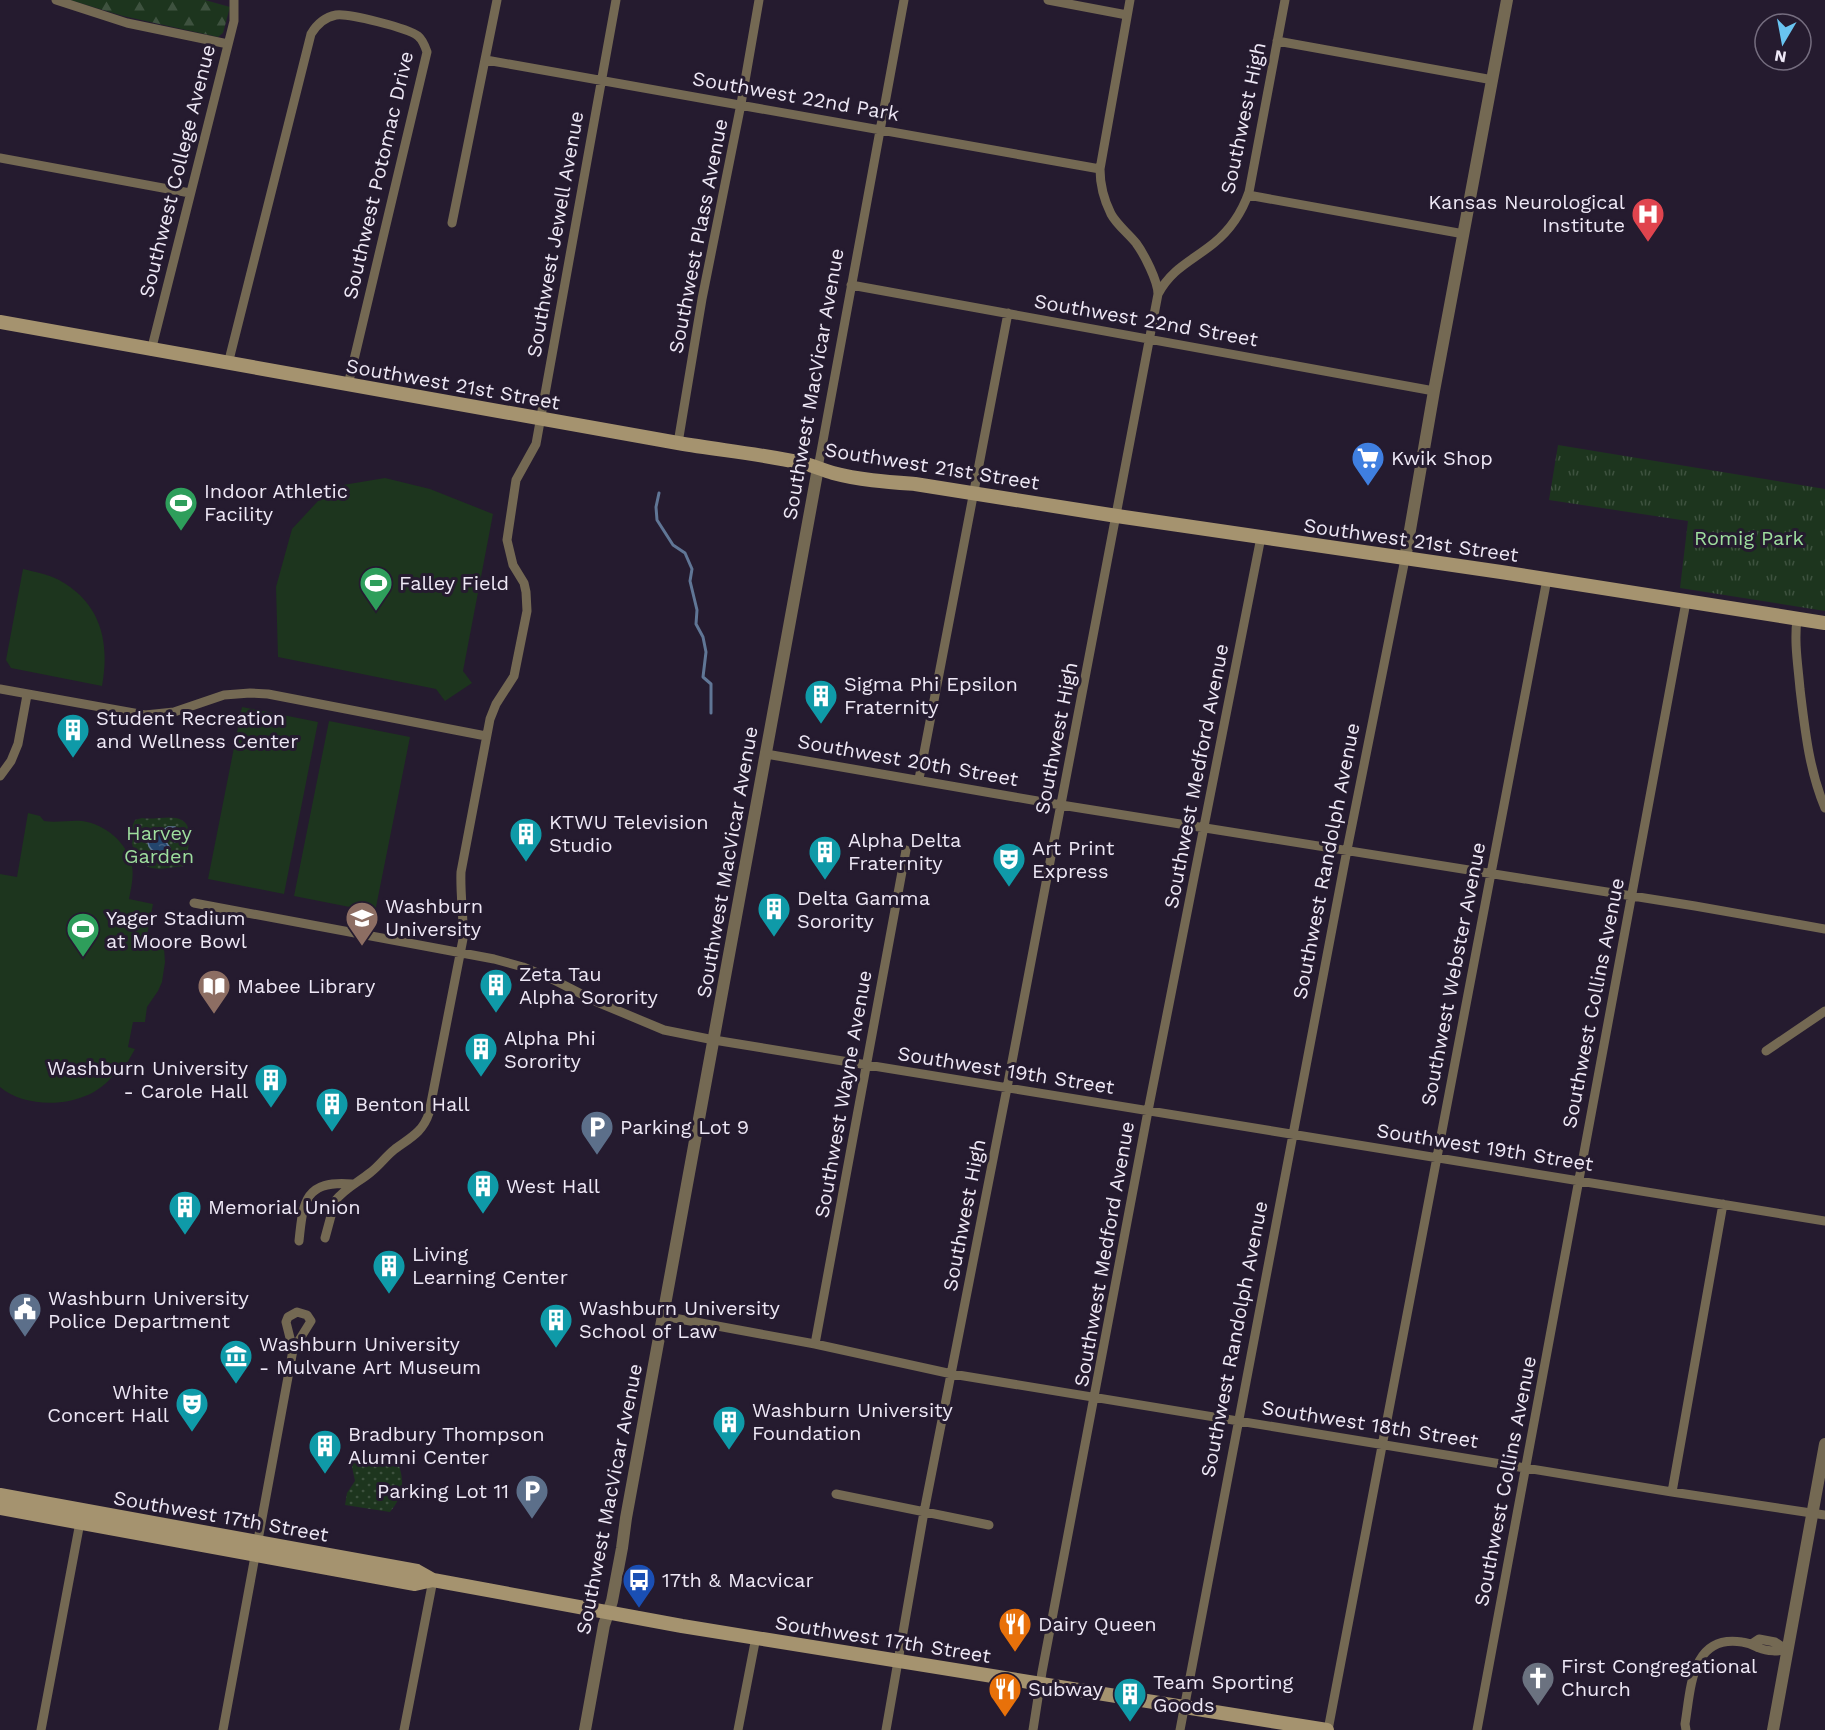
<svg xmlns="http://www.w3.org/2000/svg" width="1825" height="1730" font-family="'Work Sans',sans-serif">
<defs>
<pattern id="forest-firs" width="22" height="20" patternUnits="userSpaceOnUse" patternTransform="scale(1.5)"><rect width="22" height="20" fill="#1d351e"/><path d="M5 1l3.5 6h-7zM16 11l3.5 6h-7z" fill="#3e523f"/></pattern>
<pattern id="park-tufts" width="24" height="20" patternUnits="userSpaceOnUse" patternTransform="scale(1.5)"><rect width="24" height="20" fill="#1d351e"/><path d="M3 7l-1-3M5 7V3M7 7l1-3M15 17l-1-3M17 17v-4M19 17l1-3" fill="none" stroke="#3e523f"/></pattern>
<pattern id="garden-dots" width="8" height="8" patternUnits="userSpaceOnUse" patternTransform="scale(1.5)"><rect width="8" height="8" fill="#1d351e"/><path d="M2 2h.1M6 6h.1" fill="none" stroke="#3e523f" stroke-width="1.8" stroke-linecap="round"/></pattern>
<pattern id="water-ripples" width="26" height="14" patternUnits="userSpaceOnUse" patternTransform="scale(1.5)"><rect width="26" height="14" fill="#23456d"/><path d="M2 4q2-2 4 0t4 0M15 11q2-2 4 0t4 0" fill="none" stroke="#436082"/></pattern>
</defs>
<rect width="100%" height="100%" fill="#251b2f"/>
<path fill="#1d351e" d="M385,478L430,489L493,514L463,671L472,683L445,701L436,689L278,657L276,587L292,529L331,487Z
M23,569C35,572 48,574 59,580C101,603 110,642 102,686L11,668L6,660Z
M242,707L318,722L284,894L208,879Z
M329,721L410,737L375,912L294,896Z
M28,813L40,816L44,821C57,823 69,820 82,821C105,824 128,843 132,866C134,877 131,888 129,899L153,904L147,935L162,939L161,947L164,948L165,962L162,982L158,991L147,1007L145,1022H133L128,1047L135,1049L122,1072L117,1069C97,1107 31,1113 0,1087V874L17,877Z"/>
<path fill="url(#forest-firs)" d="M70,0H205L230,7L223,33L218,37L123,16Z"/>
<path fill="url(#park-tufts)" d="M1558,445L1825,489V611L1680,588L1688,521L1549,500Z"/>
<path fill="url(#garden-dots)" d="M142,818C153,820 165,816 176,818C198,822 187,852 184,866L160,869L151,868L140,863L136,858L131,840V829L135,820Z
M353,1458L399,1466C405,1483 402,1498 390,1512L345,1505L347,1493L355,1481L352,1467Z"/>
<path fill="url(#water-ripples)" stroke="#607696" stroke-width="1.5" d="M168,827H175L178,841L175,842L170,834H166L163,838L170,848L169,852C158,854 147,852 148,839Z"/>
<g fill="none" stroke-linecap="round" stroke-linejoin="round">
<path stroke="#607696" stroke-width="3" d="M659,493L656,507L657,520L673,545L685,553L692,569L690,581L697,610L696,624L703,637L706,652L703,677L711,684V713"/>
<path stroke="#746953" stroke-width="9" d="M56,0L127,23L228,44
M1048,0L1127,15
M1130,0L1100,169C1100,185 1104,200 1111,214C1117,225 1128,233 1136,243C1144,254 1158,281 1158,294
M1277,41L1493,80
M486,60L1100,169
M0,158L190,193
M1248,195L1464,234
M452,223L497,0
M851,285L1434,391
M151,351L234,21V0
M228,364L311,34C317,24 325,17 336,15C348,13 408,28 418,36C423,40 425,46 427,52L348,385
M678,443L702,299L741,104L759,0
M818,468L904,0
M1797,619C1794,643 1798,665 1800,689C1805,730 1809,770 1825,808
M0,689L145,715L174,712L224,695L250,693L268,694L486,736
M766,754L1061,805L1695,906L1825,929
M0,776L11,761L18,744L27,695
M919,779L1008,313
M194,903L494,959L523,967L554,980L597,1002L664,1030L714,1040L1825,1221
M1766,1051L1825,1011
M325,1238L335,1201C345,1188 359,1182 371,1172C380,1165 386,1156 395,1149C410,1138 423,1132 429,1113L463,939C464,917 460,895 461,872L490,719L496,704L514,676L527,611L526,592L524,583L513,565L507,540L516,480L536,444L616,0
M299,1241C303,1201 305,1180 352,1184
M663,1316L815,1344L952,1374L1672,1492L1825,1515
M815,1344L906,850
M1672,1492L1723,1204
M836,1494L989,1525
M1753,1643L1759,1639L1775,1642L1787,1650
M41,1730L81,1517
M223,1730L293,1350L311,1321L307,1315L297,1312L288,1317L286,1322L293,1350
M404,1730L433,1580
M738,1730L756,1637
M886,1730L924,1512L1007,1088L1158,294C1172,268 1192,261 1214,243C1230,230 1242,212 1249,192L1285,0
M1033,1730L1042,1672L1148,1111L1261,537
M1180,1730L1347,850L1405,559
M1328,1730L1547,579
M1477,1730L1686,602
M1686,1730L1685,1724C1691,1688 1691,1634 1742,1642C1750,1643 1753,1645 1759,1648C1768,1652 1778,1651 1787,1650"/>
<path stroke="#746953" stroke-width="12" d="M1405,559L1434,391L1507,0
M585,1730L604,1625L612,1601L622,1548L626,1518L818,468
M1773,1730L1825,1444"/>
<path stroke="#a5936f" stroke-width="14" d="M0,322L678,443C719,450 761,454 802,463C812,465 822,470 833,473C859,480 888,482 915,484L1117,516L1501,572L1825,623
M0,1495L417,1571L433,1580L682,1626L1327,1730
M0,1508L415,1584L433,1580"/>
</g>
<defs>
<g id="hospital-pin" transform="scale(1.725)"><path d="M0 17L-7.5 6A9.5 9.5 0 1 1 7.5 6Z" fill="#e0444e" stroke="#251b2f"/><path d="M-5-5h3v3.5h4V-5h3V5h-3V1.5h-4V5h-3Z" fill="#fff"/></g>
<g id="supermarket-pin" transform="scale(1.725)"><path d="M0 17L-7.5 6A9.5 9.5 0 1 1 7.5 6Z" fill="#3f7fe0" stroke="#251b2f"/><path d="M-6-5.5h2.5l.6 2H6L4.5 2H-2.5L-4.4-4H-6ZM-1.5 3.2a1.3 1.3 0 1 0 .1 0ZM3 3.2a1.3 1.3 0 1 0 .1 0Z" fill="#fff"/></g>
<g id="stadium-pin" transform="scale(1.725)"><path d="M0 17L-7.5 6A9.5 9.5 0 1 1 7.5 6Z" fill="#2e9e5b" stroke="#251b2f"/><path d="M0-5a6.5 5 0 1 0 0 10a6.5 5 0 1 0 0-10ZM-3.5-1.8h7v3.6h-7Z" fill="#fff"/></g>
<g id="building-pin" transform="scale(1.725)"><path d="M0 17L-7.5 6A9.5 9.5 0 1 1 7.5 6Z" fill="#0f9aa8" stroke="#251b2f"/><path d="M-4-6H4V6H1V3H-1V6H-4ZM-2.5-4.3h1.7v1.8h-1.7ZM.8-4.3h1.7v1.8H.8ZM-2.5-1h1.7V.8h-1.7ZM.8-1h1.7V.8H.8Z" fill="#fff"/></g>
<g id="theatre-pin" transform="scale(1.725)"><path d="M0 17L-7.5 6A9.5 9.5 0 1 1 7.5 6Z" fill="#0f9aa8" stroke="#251b2f"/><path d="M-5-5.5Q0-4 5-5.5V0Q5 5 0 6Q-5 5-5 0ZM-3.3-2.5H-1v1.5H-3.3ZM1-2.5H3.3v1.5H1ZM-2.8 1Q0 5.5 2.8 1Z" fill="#fff"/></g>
<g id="university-pin" transform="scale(1.725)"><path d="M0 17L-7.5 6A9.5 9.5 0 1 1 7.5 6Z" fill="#8d6e63" stroke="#251b2f"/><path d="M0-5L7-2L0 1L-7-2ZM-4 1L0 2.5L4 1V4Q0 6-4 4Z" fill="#fff"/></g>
<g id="library-pin" transform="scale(1.725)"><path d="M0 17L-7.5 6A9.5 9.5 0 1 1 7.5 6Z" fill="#8d6e63" stroke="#251b2f"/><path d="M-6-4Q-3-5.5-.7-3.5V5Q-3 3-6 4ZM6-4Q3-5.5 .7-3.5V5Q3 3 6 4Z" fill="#fff"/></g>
<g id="parking-pin" transform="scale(1.725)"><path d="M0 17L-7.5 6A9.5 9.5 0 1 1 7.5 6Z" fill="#5c6f8a" stroke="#251b2f"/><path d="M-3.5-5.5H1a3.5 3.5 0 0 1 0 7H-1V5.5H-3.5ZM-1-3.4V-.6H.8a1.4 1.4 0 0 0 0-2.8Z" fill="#fff"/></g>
<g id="civic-pin" transform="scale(1.725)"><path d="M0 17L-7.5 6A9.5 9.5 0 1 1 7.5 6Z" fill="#5c6f8a" stroke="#251b2f"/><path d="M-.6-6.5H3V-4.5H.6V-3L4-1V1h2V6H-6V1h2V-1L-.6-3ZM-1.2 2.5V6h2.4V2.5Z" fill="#fff"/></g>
<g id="museum-pin" transform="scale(1.725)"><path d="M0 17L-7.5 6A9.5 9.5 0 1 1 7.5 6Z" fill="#0f9aa8" stroke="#251b2f"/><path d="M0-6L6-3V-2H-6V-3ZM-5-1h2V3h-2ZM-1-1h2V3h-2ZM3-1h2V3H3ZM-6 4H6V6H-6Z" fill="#fff"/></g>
<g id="bus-pin" transform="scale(1.725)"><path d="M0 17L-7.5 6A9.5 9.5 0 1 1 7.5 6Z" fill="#1a4fb4" stroke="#251b2f"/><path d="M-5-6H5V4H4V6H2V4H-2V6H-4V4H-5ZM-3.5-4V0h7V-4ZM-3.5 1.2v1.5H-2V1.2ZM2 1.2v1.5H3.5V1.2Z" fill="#fff"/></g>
<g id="restaurant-pin" transform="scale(1.725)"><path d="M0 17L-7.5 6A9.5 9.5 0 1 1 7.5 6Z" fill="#e8710a" stroke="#251b2f"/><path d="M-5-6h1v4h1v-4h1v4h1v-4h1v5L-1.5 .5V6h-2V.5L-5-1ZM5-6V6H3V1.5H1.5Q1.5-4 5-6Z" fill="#fff"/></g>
<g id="church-pin" transform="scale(1.725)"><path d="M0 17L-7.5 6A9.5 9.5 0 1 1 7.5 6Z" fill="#6b7280" stroke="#251b2f"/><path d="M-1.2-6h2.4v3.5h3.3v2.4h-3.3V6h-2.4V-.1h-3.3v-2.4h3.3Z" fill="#fff"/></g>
</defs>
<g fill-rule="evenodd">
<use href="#hospital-pin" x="1648" y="214"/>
<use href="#supermarket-pin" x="1368" y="458"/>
<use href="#stadium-pin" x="181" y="503"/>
<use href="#stadium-pin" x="376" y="583"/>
<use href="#building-pin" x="821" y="696"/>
<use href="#building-pin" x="73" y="730"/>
<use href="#building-pin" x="526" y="834"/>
<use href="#building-pin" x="825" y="852"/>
<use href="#theatre-pin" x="1009" y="859"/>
<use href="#building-pin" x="774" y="909"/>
<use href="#university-pin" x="362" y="918"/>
<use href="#stadium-pin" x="83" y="929"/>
<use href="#building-pin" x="496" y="985"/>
<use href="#library-pin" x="214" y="986"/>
<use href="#building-pin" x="481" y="1049"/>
<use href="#building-pin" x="271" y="1080"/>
<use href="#building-pin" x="332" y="1104"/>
<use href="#parking-pin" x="597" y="1127"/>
<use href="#building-pin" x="483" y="1186"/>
<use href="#building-pin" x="185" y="1207"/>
<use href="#building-pin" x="389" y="1266"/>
<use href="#civic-pin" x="25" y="1309"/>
<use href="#building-pin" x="556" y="1320"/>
<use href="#museum-pin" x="236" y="1356"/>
<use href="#theatre-pin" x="192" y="1404"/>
<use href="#building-pin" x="729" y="1422"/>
<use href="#building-pin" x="325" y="1446"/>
<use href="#parking-pin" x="532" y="1491"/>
<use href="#bus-pin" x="639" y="1580"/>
<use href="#restaurant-pin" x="1015" y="1624"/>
<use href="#church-pin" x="1538" y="1678"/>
<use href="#restaurant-pin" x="1005" y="1689"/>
<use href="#building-pin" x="1130" y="1694"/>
</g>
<g text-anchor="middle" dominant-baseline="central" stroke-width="6" stroke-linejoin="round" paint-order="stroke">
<g font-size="20" fill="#eee8f6" stroke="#251b2f">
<text transform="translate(796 96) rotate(10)">Southwest 22nd Park</text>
<text transform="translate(1243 118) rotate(-78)">Southwest High</text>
<text transform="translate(177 171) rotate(-76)">Southwest College Avenue</text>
<text transform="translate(378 175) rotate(-77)">Southwest Potomac Drive</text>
<text transform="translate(555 234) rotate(-80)">Southwest Jewell Avenue</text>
<text transform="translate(698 236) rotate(-79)">Southwest Plass Avenue</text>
<text transform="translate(1146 320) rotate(10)">Southwest 22nd Street</text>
<text transform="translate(453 384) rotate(10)">Southwest 21st Street</text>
<text transform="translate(813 384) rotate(-80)">Southwest MacVicar Avenue</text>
<text transform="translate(932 466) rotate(9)">Southwest 21st Street</text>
<text transform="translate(1411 540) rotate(8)">Southwest 21st Street</text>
<text transform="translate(1056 738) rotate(-79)">Southwest High</text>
<text transform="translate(908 760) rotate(10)">Southwest 20th Street</text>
<text transform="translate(1196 776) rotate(-79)">Southwest Medford Avenue</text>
<text transform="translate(1326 861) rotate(-79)">Southwest Randolph Avenue</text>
<text transform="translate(727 862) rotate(-80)">Southwest MacVicar Avenue</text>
<text transform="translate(1453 974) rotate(-79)">Southwest Webster Avenue</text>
<text transform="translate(1593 1003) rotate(-79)">Southwest Collins Avenue</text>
<text transform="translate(1006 1070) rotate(9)">Southwest 19th Street</text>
<text transform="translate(843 1094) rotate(-80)">Southwest Wayne Avenue</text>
<text transform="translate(1485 1147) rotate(9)">Southwest 19th Street</text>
<text transform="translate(964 1215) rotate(-79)">Southwest High</text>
<text transform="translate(1104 1254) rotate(-80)">Southwest Medford Avenue</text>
<text transform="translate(1234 1339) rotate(-79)">Southwest Randolph Avenue</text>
<text transform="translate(1370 1424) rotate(9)">Southwest 18th Street</text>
<text transform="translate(1505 1481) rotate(-79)">Southwest Collins Avenue</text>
<text transform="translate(609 1499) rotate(-79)">Southwest MacVicar Avenue</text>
<text transform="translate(221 1516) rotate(10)">Southwest 17th Street</text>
<text transform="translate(883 1639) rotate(9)">Southwest 17th Street</text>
</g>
<g font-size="20" fill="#eee8f6" stroke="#251b2f" text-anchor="start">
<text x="1625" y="202" text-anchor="end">Kansas Neurological<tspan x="1625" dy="23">Institute</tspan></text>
<text x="1391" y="458">Kwik Shop</text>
<text x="204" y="491">Indoor Athletic<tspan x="204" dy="23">Facility</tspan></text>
<text x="399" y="583">Falley Field</text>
<text x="844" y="684">Sigma Phi Epsilon<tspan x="844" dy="23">Fraternity</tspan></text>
<text x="96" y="718">Student Recreation<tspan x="96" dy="23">and Wellness Center</tspan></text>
<text x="549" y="822">KTWU Television<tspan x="549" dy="23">Studio</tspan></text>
<text x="848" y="840">Alpha Delta<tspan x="848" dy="23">Fraternity</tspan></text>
<text x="1032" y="848">Art Print<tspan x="1032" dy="23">Express</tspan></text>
<text x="797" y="898">Delta Gamma<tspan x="797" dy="23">Sorority</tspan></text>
<text x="385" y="906">Washburn<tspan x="385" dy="23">University</tspan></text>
<text x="106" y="918">Yager Stadium<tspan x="106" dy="23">at Moore Bowl</tspan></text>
<text x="519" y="974">Zeta Tau<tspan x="519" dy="23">Alpha Sorority</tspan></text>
<text x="237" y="986">Mabee Library</text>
<text x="504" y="1038">Alpha Phi<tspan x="504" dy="23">Sorority</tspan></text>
<text x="248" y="1068" text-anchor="end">Washburn University<tspan x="248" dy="23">- Carole Hall</tspan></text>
<text x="355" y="1104">Benton Hall</text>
<text x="620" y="1127">Parking Lot 9</text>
<text x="506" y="1186">West Hall</text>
<text x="208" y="1207">Memorial Union</text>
<text x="412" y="1254">Living<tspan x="412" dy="23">Learning Center</tspan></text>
<text x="48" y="1298">Washburn University<tspan x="48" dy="23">Police Department</tspan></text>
<text x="579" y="1308">Washburn University<tspan x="579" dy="23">School of Law</tspan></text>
<text x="259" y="1344">Washburn University<tspan x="259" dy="23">- Mulvane Art Museum</tspan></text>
<text x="169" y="1392" text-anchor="end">White<tspan x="169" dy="23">Concert Hall</tspan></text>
<text x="752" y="1410">Washburn University<tspan x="752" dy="23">Foundation</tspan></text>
<text x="348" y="1434">Bradbury Thompson<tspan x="348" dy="23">Alumni Center</tspan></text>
<text x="509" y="1491" text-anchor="end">Parking Lot 11</text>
<text x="662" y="1580">17th &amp; Macvicar</text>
<text x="1038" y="1624">Dairy Queen</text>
<text x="1561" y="1666">First Congregational<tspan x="1561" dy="23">Church</tspan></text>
<text x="1153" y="1682">Team Sporting<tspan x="1153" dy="23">Goods</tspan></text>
<text x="1028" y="1689">Subway</text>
</g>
<g font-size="20" fill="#9ede9e" stroke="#251b2f">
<text x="1749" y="538">Romig Park</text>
<text x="159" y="833">Harvey<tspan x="159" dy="23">Garden</tspan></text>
</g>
</g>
<g transform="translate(1783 42) rotate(190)"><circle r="28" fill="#251b2f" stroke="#756d7f" stroke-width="1.5"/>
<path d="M0-4.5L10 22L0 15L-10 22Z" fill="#69c4f1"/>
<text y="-9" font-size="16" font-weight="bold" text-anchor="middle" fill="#eee8f6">N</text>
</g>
</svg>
